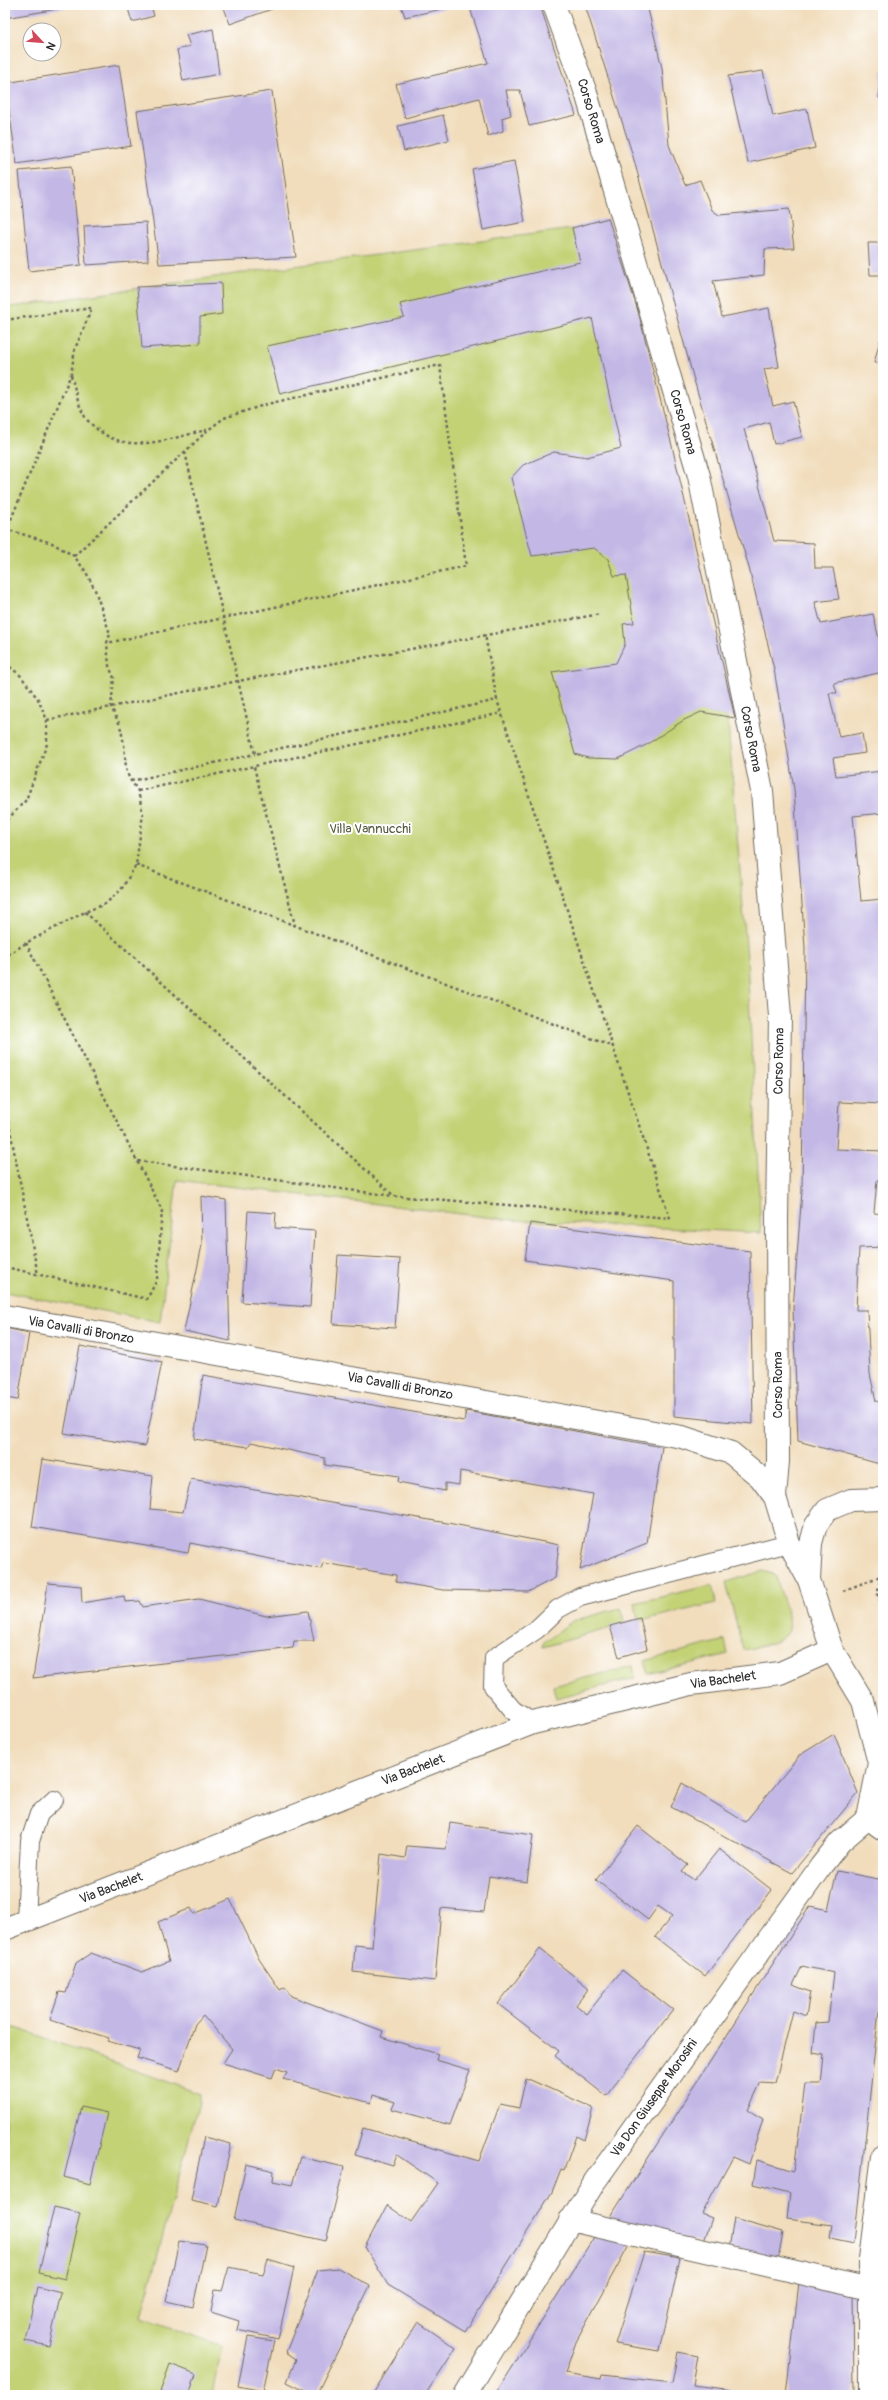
<svg xmlns="http://www.w3.org/2000/svg" width="888" height="2400" font-family="Pangolin,sans-serif">
<rect width="100%" height="100%" fill="#fff"/>
<filter id="ink" filterUnits="userSpaceOnUse"><feTurbulence type="fractalNoise" baseFrequency=".025" numOctaves="2"/><feDisplacementMap in="SourceGraphic" scale="8" xChannelSelector="R" yChannelSelector="G"/><feConvolveMatrix kernelMatrix="1 2 1 2 8 2 1 2 1" color-interpolation-filters="sRGB"/></filter>
<filter id="wash" filterUnits="userSpaceOnUse"><feTurbulence type="fractalNoise" baseFrequency=".012" numOctaves="4" result="noise"/><feDisplacementMap in="SourceGraphic" scale="16" xChannelSelector="R" yChannelSelector="G"/><feGaussianBlur stdDeviation="0.9" result="paint"/><feColorMatrix in="noise" values="0 0 0 0 0 0 0 0 0 0 0 0 0 0 0 0 0 1.4 0 .05"/><feComposite in="paint" operator="in"/></filter>
<g filter="url(#wash)">
<rect width="100%" height="100%" fill="#f1ddbc"/>
<path fill="#c2d274" stroke="#767e50" d="M602,225L728,723L747,958L761,1233L511,1220L177,1180L160,1322L5,1292V308L249,272Z
M763,1571L772,1574L776,1577C792,1630 806,1638 743,1650L726,1582Z
M712,1585L716,1603L638,1621L635,1603Z
M620,1608L625,1624L543,1647V1643L572,1621Z
M725,1640L728,1654L648,1674L644,1661Z
M633,1666L635,1678L556,1698L553,1686Z
M5,2024L201,2094L141,2317L222,2346L213,2395H5Z"/>
<g id="blocks">
<path fill="#c3b8e5" d="M5,5H75V6L5,18Z
M127,5H151L154,16L132,22Z
M223,5H283L230,24Z
M401,5H456V6L405,17Z
M469,5H540L576,115L529,126L520,90H506L511,115L502,118L503,131L488,136L479,98L405,118L396,84L488,63Z
M585,5H647L662,68L669,145L685,185L700,180L712,210L719,215L789,209L794,248L765,249L764,275L713,281L722,317L769,308L779,367L764,369L773,406L793,401L802,437L774,444L769,422L744,429L774,541L814,543L815,568H833L839,599L815,602L821,624L873,614L879,639L883,638V672L834,683L837,693H829L839,737L862,733L865,753L833,758L836,776L883,771V813L853,816L861,901L883,899V1104L839,1102L836,1149L883,1151V1180H877L874,1213L883,1214V1247L859,1248L856,1310H867L870,1374L876,1401L883,1403V1465L798,1441L793,1309L802,1191L805,948L794,789L774,669L749,568L694,380L632,153Z
M213,29L219,74L183,81L177,50L190,46L186,35Z
M119,65L131,146L17,164L5,83Z
M763,71L773,116L807,109L815,148L748,163L728,76Z
M882,71H883V98H879Z
M272,91L296,257L159,264L137,111Z
M443,115L449,140L404,151L398,126Z
M514,161L525,222L483,230L472,169Z
M71,166L81,265L29,271L19,171Z
M608,218L638,311L673,450L735,718L701,712L684,720L646,745L618,759L588,758L575,754L552,672L616,663L625,644L623,624L634,623L626,575L614,576L608,559L594,548L532,556L511,478L523,465L554,452L587,457L621,448L592,318L280,394L267,346L404,317L400,304L580,262L572,228Z
M146,222L148,261L86,265L84,226Z
M868,243H883V275H870Z
M221,283L222,314L200,317V344L142,348L137,287Z
M880,340L883,341V363H874Z
M201,1196L226,1200L230,1341L184,1331L202,1245Z
M248,1211L276,1213L275,1228L315,1231L310,1307L242,1302Z
M530,1223L750,1251L753,1424L674,1416V1281L525,1260Z
M338,1255L400,1259L395,1328L333,1324Z
M5,1328L29,1333L18,1400L5,1398Z
M80,1346L162,1362L145,1446L64,1433Z
M203,1375L464,1421L466,1411L662,1447L647,1543L580,1570L593,1494L460,1471L459,1485L445,1483V1491L398,1482L399,1476L325,1465V1458L251,1442L248,1447L194,1439Z
M42,1459L153,1476L150,1509L183,1512L191,1479L453,1524L559,1545L555,1578L528,1592L443,1590L396,1582V1575L323,1563L321,1569L190,1543L188,1553L32,1527Z
M48,1583L81,1586L82,1603L124,1596L125,1602L140,1601L143,1607L199,1599L266,1616L308,1611L314,1641H294L293,1648L33,1678Z
M640,1618L647,1649L619,1657L610,1626Z
M834,1734L858,1793L792,1873L671,1807L682,1783L745,1822L800,1755Z
M450,1823L533,1835L527,1882L489,1876L484,1912L441,1908L435,1981L353,1972L355,1945L372,1947L381,1854L405,1858L407,1846L446,1849Z
M638,1826L688,1865L682,1872L694,1880L719,1849L772,1890L705,1976L655,1937L672,1916L658,1906L648,1920L596,1880Z
M837,1871L883,1880V1973L854,2243L830,2238L832,2225L787,2219L790,2193L753,2184L757,2160L794,2171L805,2084H821L824,2055L813,2053L816,2023L828,2022L834,1973L802,1966L793,1985L810,1992L806,2016L793,2011L775,2083L761,2082L748,2110L763,2119L749,2164L733,2157L702,2214L712,2218L703,2244L607,2222L810,1906L828,1910Z
M230,1899L259,1959L280,1990L285,1987L291,1996L383,2031L381,2037L438,2054L436,2060L470,2070L450,2125L392,2109L395,2102L373,2095L371,2103L283,2079L287,2072L276,2068L272,2078L223,2063L232,2049L203,2015L195,2024L179,2071L137,2058L140,2050L107,2041L109,2038L50,2020L59,1992L66,1993L76,1963L91,1953L142,1972L169,1961L158,1922L191,1908L194,1914Z
M540,1949L589,1988L576,2005L587,2014L622,1970L673,2010L606,2096L555,2056L559,2051L498,2004Z
M526,2078L593,2108L584,2140L576,2136L564,2170L561,2169L552,2192L465,2332L388,2285L365,2247L387,2205L411,2222L438,2183L397,2155L393,2166L355,2155L363,2128L479,2161L500,2104L519,2108Z
M81,2107L107,2113L90,2184L64,2177Z
M204,2137L231,2144L218,2206L191,2200Z
M300,2157L344,2167L326,2241L234,2220L246,2164L274,2171L273,2181L292,2185Z
M54,2207L80,2213L65,2279L39,2273Z
M734,2218L783,2232L778,2260L729,2249Z
M594,2237L631,2241L576,2342L565,2373L601,2379L602,2375L672,2383L678,2352L698,2356L693,2385L774,2395H495Z
M179,2241L206,2245L193,2307L166,2301Z
M644,2252L680,2258L660,2351L615,2344Z
M268,2260L294,2268L278,2339L237,2330L239,2321L211,2312L215,2290L222,2291L229,2267L263,2274Z
M338,2268L370,2286L316,2395H313L287,2382L296,2359L286,2352L318,2270Z
M799,2282L853,2290L854,2395H786Z
M37,2287L61,2293L49,2346L25,2341Z
M418,2322L456,2348L425,2395H372Z
M248,2337L274,2341L263,2391L238,2386Z
M170,2364L196,2374L189,2395H169L160,2392Z"/>
</g>
</g>
<g filter="url(#ink)">
<use href="#blocks" fill-opacity="0" stroke="#70695e" stroke-width="1"/>
<g fill="none" stroke-linecap="round" stroke-linejoin="round">
<g stroke="#70695e" stroke-width="20">
<path id="service" d="M533,1723L513,1710L493,1686L494,1658L536,1630L558,1609L580,1597L789,1543
M26,1921L30,1841L39,1814L54,1800"/>
</g>
<g stroke="#70695e" stroke-width="24">
<path id="minor" d="M554,5L586,93L699,476L762,791L780,1016L777,1218L778,1461L775,1497
M5,1316L682,1437L731,1453L760,1477L775,1497L789,1543L809,1580L832,1650L863,1701L879,1763L868,1818
M809,1580L811,1543L816,1525L827,1510L851,1500L883,1499
M868,1818L883,1829
M5,1929L533,1723L691,1684L780,1673L832,1650
M570,2220L870,2289
M465,2395L595,2181L821,1866L840,1842L868,1818
M870,2395V2259L883,2155"/>
</g>
<path stroke="#70695e" stroke-width="2.5" stroke-dasharray="3 3" stroke-linecap="butt" d="M5,320L92,308L75,349L71,374L7,529
M71,375C75,388 77,402 83,413C86,420 91,424 97,429C129,456 170,438 207,430
M185,452L255,754L497,700L485,635
M5,529L52,543L74,556L86,572L95,590L110,634L107,643L109,666L114,678L111,707L120,725L124,744L126,768L129,778L138,791L143,814L136,865L121,890L105,904L85,912L26,943L5,957
M74,556L208,430L224,418L267,404L440,365L466,566L107,643
M5,663L20,675L38,699L47,720V744L26,800L5,822
M47,720L238,681L600,614
M254,767L295,925
M131,781L255,754
M138,791L502,713
M136,865L614,1047
M85,912L394,1196L670,1218L497,700
M5,1104L38,1275
M138,1161L393,1196
M5,1267L147,1299L157,1280L162,1210L26,943
M882,1576C879,1586 874,1596 883,1605
M843,1591L883,1575"/>
<use href="#service" stroke="#fff" stroke-width="18"/>
<use href="#minor" stroke="#fff" stroke-width="22"/>
</g>
</g>
<g text-anchor="middle" dominant-baseline="central" stroke-width="4" stroke-linejoin="round" paint-order="stroke">
<g font-size="13" fill="#2b2b2b" stroke="#fff">
<text transform="translate(591 111) rotate(73)">Corso Roma</text>
<text transform="translate(683 422) rotate(74)">Corso Roma</text>
<text transform="translate(751 739) rotate(79)">Corso Roma</text>
<text transform="translate(779 1061) rotate(-89)">Corso Roma</text>
<text transform="translate(81 1330) rotate(10)">Via Cavalli di Bronzo</text>
<text transform="translate(778 1385) rotate(-90)">Corso Roma</text>
<text transform="translate(400 1386) rotate(10)">Via Cavalli di Bronzo</text>
<text transform="translate(723 1680) rotate(-8)">Via Bachelet</text>
<text transform="translate(413 1770) rotate(-21)">Via Bachelet</text>
<text transform="translate(111 1888) rotate(-21)">Via Bachelet</text>
<text transform="translate(654 2098) rotate(-55)">Via Don Giuseppe Morosini</text>
</g>
<g font-size="13" fill="#585d41" stroke="#fff">
<text x="370" y="829">Villa Vannucchi</text>
</g>
</g>
<rect width="888" height="2400" fill="none" stroke="#fff" stroke-width="20"/>
<g transform="translate(42 42) rotate(116)"><circle r="19" fill="#ffffff" stroke="#aaaaaa"/>
<path d="M0-3L7 15L0 10L-7 15Z" fill="#d1495b"/>
<text y="-6" font-size="11" font-weight="bold" text-anchor="middle" fill="#2b2b2b">N</text>
</g>
</svg>
